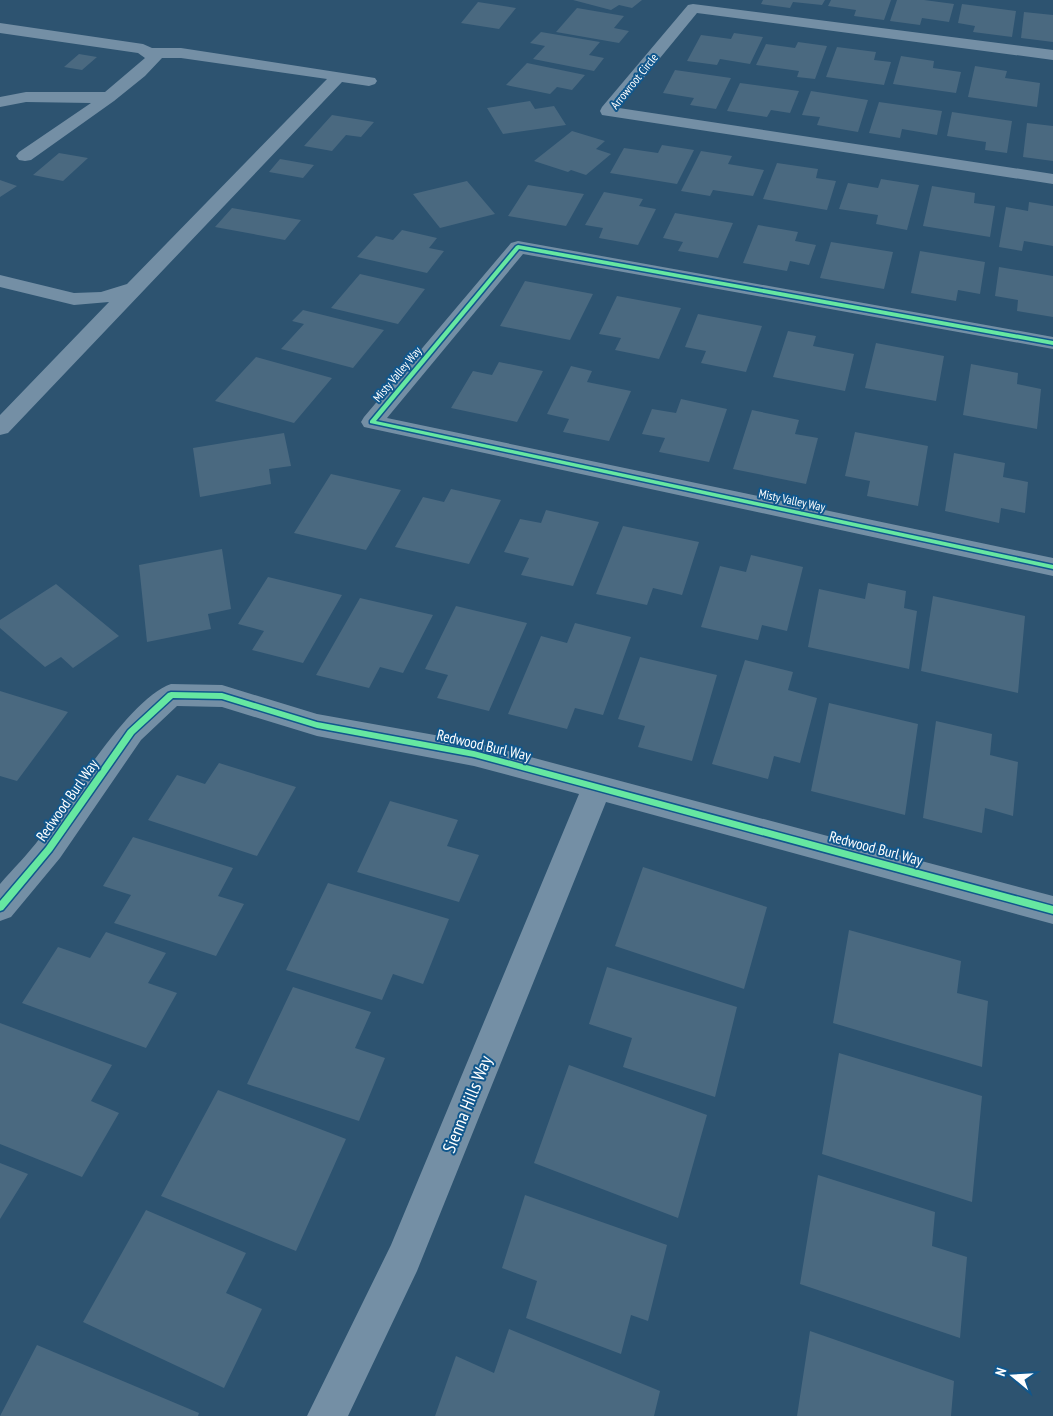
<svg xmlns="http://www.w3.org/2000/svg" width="1053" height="1416" font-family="'PT Sans Narrow',sans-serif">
<rect width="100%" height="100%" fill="#2d5370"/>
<path fill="#4a6980" d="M573,0H642L632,8L619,5L611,10Z
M763,0H825L822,5L793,2L790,8L761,4Z
M831,0H891L884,20L854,16L856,10L828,6Z
M897,0H924L954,4L949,22L922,18L920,25L890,21Z
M478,2L516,8L499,29L461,23Z
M962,4L1016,11L1012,37L973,32L975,26L958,23Z
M577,8L624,16L614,28L629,31L619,43L556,32Z
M1024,12L1053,15V42L1021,38Z
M541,32L600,42L589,55L604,58L594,71L533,59L545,46L530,43Z
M734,33L763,37L750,64L720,59L717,65L687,61L701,35L731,39Z
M798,42L827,46L815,79L797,77L799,71L756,65L766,44L795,48Z
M837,47L876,52L874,60L891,62L884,85L826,77Z
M79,54L97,57L82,70L64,67Z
M901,56L934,61L933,68L961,72L956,93L893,84Z
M527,63L585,75L572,90L557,87L550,94L506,85Z
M975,66L1007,71L1005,78L1040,83L1037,107L968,97Z
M675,70L731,78L716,109L690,105L694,98L663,93Z
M740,83L799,91L790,113L771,110L767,117L727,111Z
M811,91L868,100L858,132L817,125L820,117L802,115Z
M530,101L535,109L554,106L566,125L503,134L487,108Z
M879,102L942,111L937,135L902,129L900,138L869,133Z
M952,112L1012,121L1007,153L985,150L986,142L947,136Z
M332,115L374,122L361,137L346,135L332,151L304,146Z
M1027,123L1053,126V161L1023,157Z
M572,131L605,141L596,149L611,154L586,175L571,170L568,172L534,161Z
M662,145L694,150L677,184L610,173L624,148L658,153Z
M701,151L732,156L728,164L764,170L753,196L713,190L710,196L681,191Z
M59,153L88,158L63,181L33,175Z
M280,159L314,165L303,178L269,172Z
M777,163L818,169L816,178L836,181L827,210L763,199Z
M881,179L919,185L907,230L876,224L878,215L839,209L848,183L878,188Z
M0,180L17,186L0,197Z
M467,181L495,214L440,228L413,194Z
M528,185L584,194L566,226L508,216Z
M932,186L975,193L974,203L995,206L990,237L923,226Z
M604,192L643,199L639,206L656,209L638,245L599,238L603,228L585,225Z
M1029,202L1053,206V246L1024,241L1022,251L999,247L1006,207L1028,211Z
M232,208L301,220L285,240L215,227Z
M675,213L733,223L718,258L678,251L683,242L663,238Z
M758,225L798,232L795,241L816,245L809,265L790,261L787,271L743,263Z
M402,230L437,238L429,248L444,251L427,273L357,257L376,236L393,240Z
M831,242L893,252L884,289L820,278Z
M920,251L985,262L980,294L958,290L956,301L911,293Z
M999,267L1053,276V317L1017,311L1018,300L995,296Z
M360,274L425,289L398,324L331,308Z
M525,281L593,294L570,340L500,326Z
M617,296L681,308L659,359L615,350L621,338L599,334Z
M303,310L384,330L353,368L281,349L304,324L292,321Z
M698,314L762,326L746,372L701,363L706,351L685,347Z
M788,331L816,336L813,346L854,354L845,391L773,377Z
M876,343L944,356L936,401L865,388Z
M256,357L332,378L294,423L215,401Z
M499,362L543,371L517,422L451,408L473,371L492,375Z
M971,364L1018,373L1017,384L1041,389L1037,429L963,415Z
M571,366L592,371L587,382L631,391L609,441L563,432L569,419L547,414Z
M681,399L727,409L709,462L659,452L665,438L642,434L652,409L676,413Z
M752,410L799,420L795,434L818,438L806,484L733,469Z
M855,432L928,446L918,506L867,496L870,481L845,476Z
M284,433L291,466L269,469L271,484L200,497L193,448Z
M954,453L1005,463L1003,477L1028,482L1025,513L1001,508L999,523L945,511Z
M331,474L401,490L366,550L294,533Z
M451,489L501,500L469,564L395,547L423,497L444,502Z
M546,510L599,522L573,586L521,575L529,558L504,552L520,519L541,523Z
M623,526L699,542L682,595L653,588L647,605L596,594Z
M222,549L231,609L208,614L211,629L147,642L139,565Z
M751,555L803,567L787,631L762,625L758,640L701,627L720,566L746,572Z
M268,577L342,595L303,663L252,650L264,631L238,624Z
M868,583L906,591L904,608L917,611L909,669L808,647L819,589L865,599Z
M56,584L119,636L73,668L61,657L45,667L0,628V620Z
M933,596L1025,616L1018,693L921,671Z
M360,598L433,615L403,673L380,667L369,688L316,675Z
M456,606L527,623L489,711L437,698L448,675L425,669Z
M575,623L631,637L603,715L575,708L567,729L508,714L541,636L567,643Z
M640,657L717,675L692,761L638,747L645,726L618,719Z
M745,660L793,672L788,690L817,698L800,763L774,756L768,779L712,764Z
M0,691L68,712L17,781L0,776Z
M829,703L918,724L905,815L811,791Z
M936,721L992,734L990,755L1018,762L1013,816L985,808L982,833L923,818Z
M219,763L296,787L257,856L148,820L177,775L205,784Z
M390,801L458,820L447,846L479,855L459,902L357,872Z
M133,837L233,868L218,896L244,904L216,956L114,923L131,895L103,886Z
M643,867L767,907L744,989L615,946Z
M328,883L449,919L423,984L393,974L382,1000L286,970Z
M849,930L961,961L957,993L988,1001L982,1067L833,1023Z
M106,932L166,953L148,983L177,993L146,1048L22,1003L58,947L90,958Z
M607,967L737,1007L715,1097L623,1067L632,1038L589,1024Z
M293,987L371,1012L355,1048L385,1058L359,1121L247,1084Z
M0,1023L112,1065L91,1101L119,1113L82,1177L0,1144Z
M839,1053L982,1096L972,1202L822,1154Z
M569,1065L707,1115L678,1218L534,1163Z
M218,1090L346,1139L296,1251L161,1196Z
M0,1163L28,1174L0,1219Z
M818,1175L935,1212L932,1246L967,1257L960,1338L800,1284Z
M525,1195L667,1245L648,1321L631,1315L621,1354L526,1318L537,1281L502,1268Z
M146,1210L246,1253L226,1293L262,1309L224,1388L83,1322Z
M509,1329L660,1391L654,1416H435L456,1356L494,1373Z
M810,1331L954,1381L951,1416H797Z
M37,1345L199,1413L198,1416H0Z"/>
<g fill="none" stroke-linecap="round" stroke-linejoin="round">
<path fill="#748fa5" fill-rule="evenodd" d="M693,4L1053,50V60L697,13L619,108L1053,174V184L602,115L600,111L602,107L688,5Z
M0,23L143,44L152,48H181L375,78L377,81L375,84L369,86L342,82L8,433L0,435V415L109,302L74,305L0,287V275L74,293L101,292L127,284L327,79L181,58H162L145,76L114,101L31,160L25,161L19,160L16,156L19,152L91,103L26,102L0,107V97L26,92H105L145,58L138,53L0,33Z
M518,241L1053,337V349L523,254L387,418L1053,558V576L364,427L361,422L364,417L511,243Z
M171,684L222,685L317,714L474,742L1053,896V924L606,802L417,1271L348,1416H307L391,1245L579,794L474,766L317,736L222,707L177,706L141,740L60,858L11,917L0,921V884C13,869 28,854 40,838C68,800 129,698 171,684Z"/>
<g stroke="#11578c" stroke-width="3">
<path id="cycleway" d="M518,245L1053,341V345L519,249L376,421L1053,565V569L370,423V421L516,246Z
M171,692L222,693L317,722L474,751L1053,906V914L474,757L317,728L222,699L173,698L134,734L52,851L3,910L0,911V901L46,847L128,730L168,693Z"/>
</g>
<use href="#cycleway" fill="#66e7a1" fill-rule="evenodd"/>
</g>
<g text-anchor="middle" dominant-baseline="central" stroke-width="4" stroke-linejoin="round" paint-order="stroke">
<g font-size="12" fill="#fff" stroke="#11578c">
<text transform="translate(634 81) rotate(-51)">Arrowroot Circle</text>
<text transform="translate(397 374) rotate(-50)">Misty Valley Way</text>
<text transform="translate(792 500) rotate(12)">Misty Valley Way</text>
</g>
<g font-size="15" fill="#fff" stroke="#11578c">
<text transform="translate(484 745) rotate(13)">Redwood Burl Way</text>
<text transform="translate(67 800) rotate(-55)">Redwood Burl Way</text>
<text transform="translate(876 848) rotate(15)">Redwood Burl Way</text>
</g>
<g font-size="18" fill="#fff" stroke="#11578c">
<text transform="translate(467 1104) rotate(-68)">Sienna Hills Way</text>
</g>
</g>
<g transform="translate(1013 1376) rotate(288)" stroke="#11578c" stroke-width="4" paint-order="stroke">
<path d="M0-4L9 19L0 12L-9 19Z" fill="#ffffff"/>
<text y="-8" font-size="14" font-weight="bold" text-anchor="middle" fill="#ffffff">N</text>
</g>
</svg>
